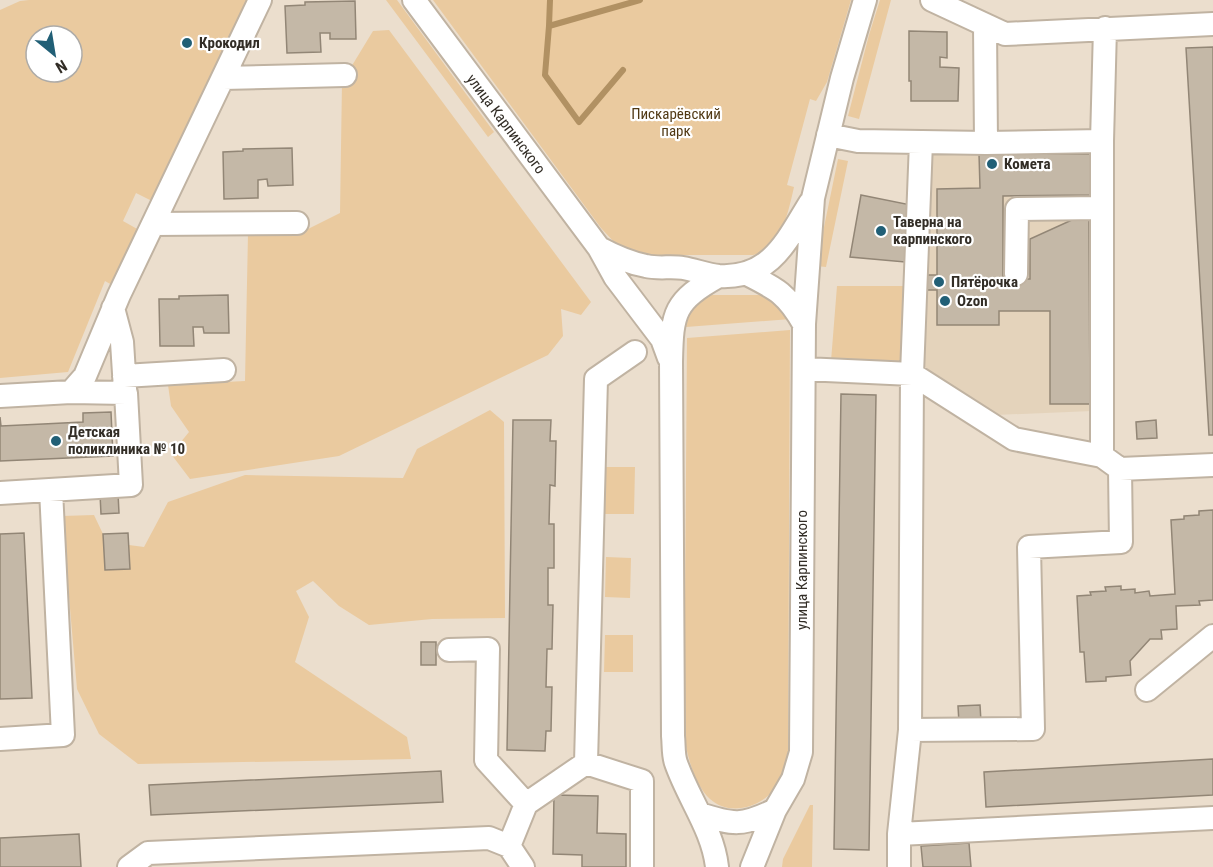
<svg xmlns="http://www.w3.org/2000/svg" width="1213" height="867" font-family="'Roboto Condensed',sans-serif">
<rect width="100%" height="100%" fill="#ebdecd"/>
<path fill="#e4d3bb" d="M1093,146L1092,411L995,415L919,363L927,147Z"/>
<path fill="#eaca9f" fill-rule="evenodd" d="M29,0H247L154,202L136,193L123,221L139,230L119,289L105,281L68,372L0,378V10L20,1ZM36,36H72V72H36Z
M386,0H397L494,132L488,137Z
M433,0H851L827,82L816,101L810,99L787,185L794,187C788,213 782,247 753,255H650L631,251L615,243L601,228Z
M880,0H891L859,119L848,116L869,35Z
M389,30L591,302L581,315L561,309L563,336L548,355L339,456L190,479L171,454L189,432L171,406L168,385L245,381L248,234L300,233L340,213L342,82L373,31Z
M838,159L848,161L826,267L816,266Z
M837,286H909L907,364L831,361Z
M711,295H764L772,297L791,319L686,327C690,311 695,300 711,295Z
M790,330L788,752C785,765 782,780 773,791C758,808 729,816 710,799C694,784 687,755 684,735L687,338Z
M490,410L504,422L505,618L432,619L369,625L339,606L313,581L296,591L309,617L295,662L407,737L411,759L138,764L99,734L77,689L62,516L94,515L103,534L105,570L130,569L129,545L144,547L168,502L245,475L403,478L417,449Z
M605,467H635L634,514H605Z
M606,557L631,558L630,598L605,597Z
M605,635H633V672H604Z
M810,805H813L812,867H782L783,859Z"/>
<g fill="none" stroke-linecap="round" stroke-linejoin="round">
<path stroke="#b19163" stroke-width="6" d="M550,0L549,26L640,0
M549,26L545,75L579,122L623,70"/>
</g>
<path fill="#c4b8a7" stroke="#928676" stroke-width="1.5" d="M355,1L356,39H330V33H320L321,52L287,53L285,6L305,5V2Z
M909,31L947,32V58L940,57V67L959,68L958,101H911V81H909Z
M1213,47V435H1209L1186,48Z
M292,148L293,185L268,186L267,179L258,180V198L224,199L223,152L243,151V149Z
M979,154H1091V195L1003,196V279H1030V239L1074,219H1089L1090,404H1050V311H999V325H937V290H927V275H937V189L980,188Z
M861,195L911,205L905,262L850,257Z
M228,295L229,333H204L203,327H193L194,346H160L159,299H179V296Z
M841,394L876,395L869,850L834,849Z
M111,412L113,456L0,461V417L1,426L43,424L83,422V413Z
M513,420H551L550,441H556L555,486L550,485L549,524H554V568H548V605H553L552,649H547L546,687H552L551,731H546L545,751L507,750Z
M1156,420L1157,438L1137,439L1136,422Z
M118,493L119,513L101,514L100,494Z
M1213,510V600L1199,601L1200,605L1176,606L1177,629L1161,630L1162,639H1150L1130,661L1131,675L1106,677V681L1086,682L1084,652H1080L1077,596L1091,595L1090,592L1106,591L1105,587L1121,586V590L1135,589V593L1149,591L1150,596L1175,594L1171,520L1184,519V516L1199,515V511Z
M24,533L32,698L0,699V534Z
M128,533L130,569L105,570L103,534Z
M421,642H436V665H421Z
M980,705L981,722L959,723L958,706Z
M1213,759V795L986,807L984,772Z
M441,771L443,802L151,815L149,785Z
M554,795L598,796L597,833L626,834V867H582V855L553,854Z
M79,834L81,867H0V838Z
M969,843L971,867H923L921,846Z"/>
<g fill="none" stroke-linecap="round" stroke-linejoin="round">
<g stroke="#c0b3a2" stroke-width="26">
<path id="minor" d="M414,0L599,248L615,277L662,339L669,358
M932,0L1005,34L1213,24
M985,26L986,143
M223,78L345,75
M828,135L858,141L986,143L1102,141
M153,224L297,223
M599,248C614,256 629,263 646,266C658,269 671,266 683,268C695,270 707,275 719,276C771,279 787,240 810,203
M747,274C777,289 787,294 804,324
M1016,274L1017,209L1102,208
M113,308L122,342L125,389
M804,369L912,374L1014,439L1102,456L1120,469L1213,465
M124,376L224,370
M0,396L71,392L85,376L119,295L260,0
M1102,456V141L1105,28
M0,493L131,485L126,393L71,392
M449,650L488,649L486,760L526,804
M1147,690L1213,636
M910,730L1033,729L1029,547L1121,542L1120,469
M0,739L63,735L51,490
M586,763L642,781V867
M700,814C733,825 743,826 775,810
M899,834L910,730L912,374L921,142
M509,846L526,804L586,763L596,379L635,352
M129,867L148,853L489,838L509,846L523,867
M717,867C713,830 688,798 676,763C673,755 674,745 673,736L671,362C672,312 674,301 719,276
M752,867L775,810L793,779L801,752L804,324L813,198L842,78L865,0
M899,867V834L1213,818"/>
</g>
<use href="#minor" stroke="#fff" stroke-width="22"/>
</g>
<g fill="#215f76" stroke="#fff" stroke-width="2">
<circle cx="187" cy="43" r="6"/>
<circle cx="992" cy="164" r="6"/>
<circle cx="881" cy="231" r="6"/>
<circle cx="939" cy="282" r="6"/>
<circle cx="945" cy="301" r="6"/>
<circle cx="56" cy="441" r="6"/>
</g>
<g text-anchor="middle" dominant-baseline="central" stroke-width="4.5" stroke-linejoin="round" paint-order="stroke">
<g font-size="15" font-weight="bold" fill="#322d26" stroke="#fff" text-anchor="start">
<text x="199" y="43">Крокодил</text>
<text x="1004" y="164">Комета</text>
<text x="893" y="222">Таверна на<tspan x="893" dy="17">карпинского</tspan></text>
<text x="951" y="282">Пятёрочка</text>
<text x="957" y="301">Ozon</text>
<text x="68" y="432">Детская<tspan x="68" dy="17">поликлиника № 10</tspan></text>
</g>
<g font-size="15" fill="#503813" stroke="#fff">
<text x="676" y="114">Пискарёвский<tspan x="676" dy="17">парк</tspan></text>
</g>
<g font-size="15" fill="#322d26" stroke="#fff">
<text transform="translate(506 124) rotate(53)">улица Карпинского</text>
<text transform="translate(802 570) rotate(-90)">улица Карпинского</text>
</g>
</g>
<g transform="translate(54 54) rotate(150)"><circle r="28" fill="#ffffff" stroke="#adaba8" stroke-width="1.5"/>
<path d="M0-4.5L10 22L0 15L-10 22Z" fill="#215f76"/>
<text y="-9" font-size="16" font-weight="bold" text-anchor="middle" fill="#322d26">N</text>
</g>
</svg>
